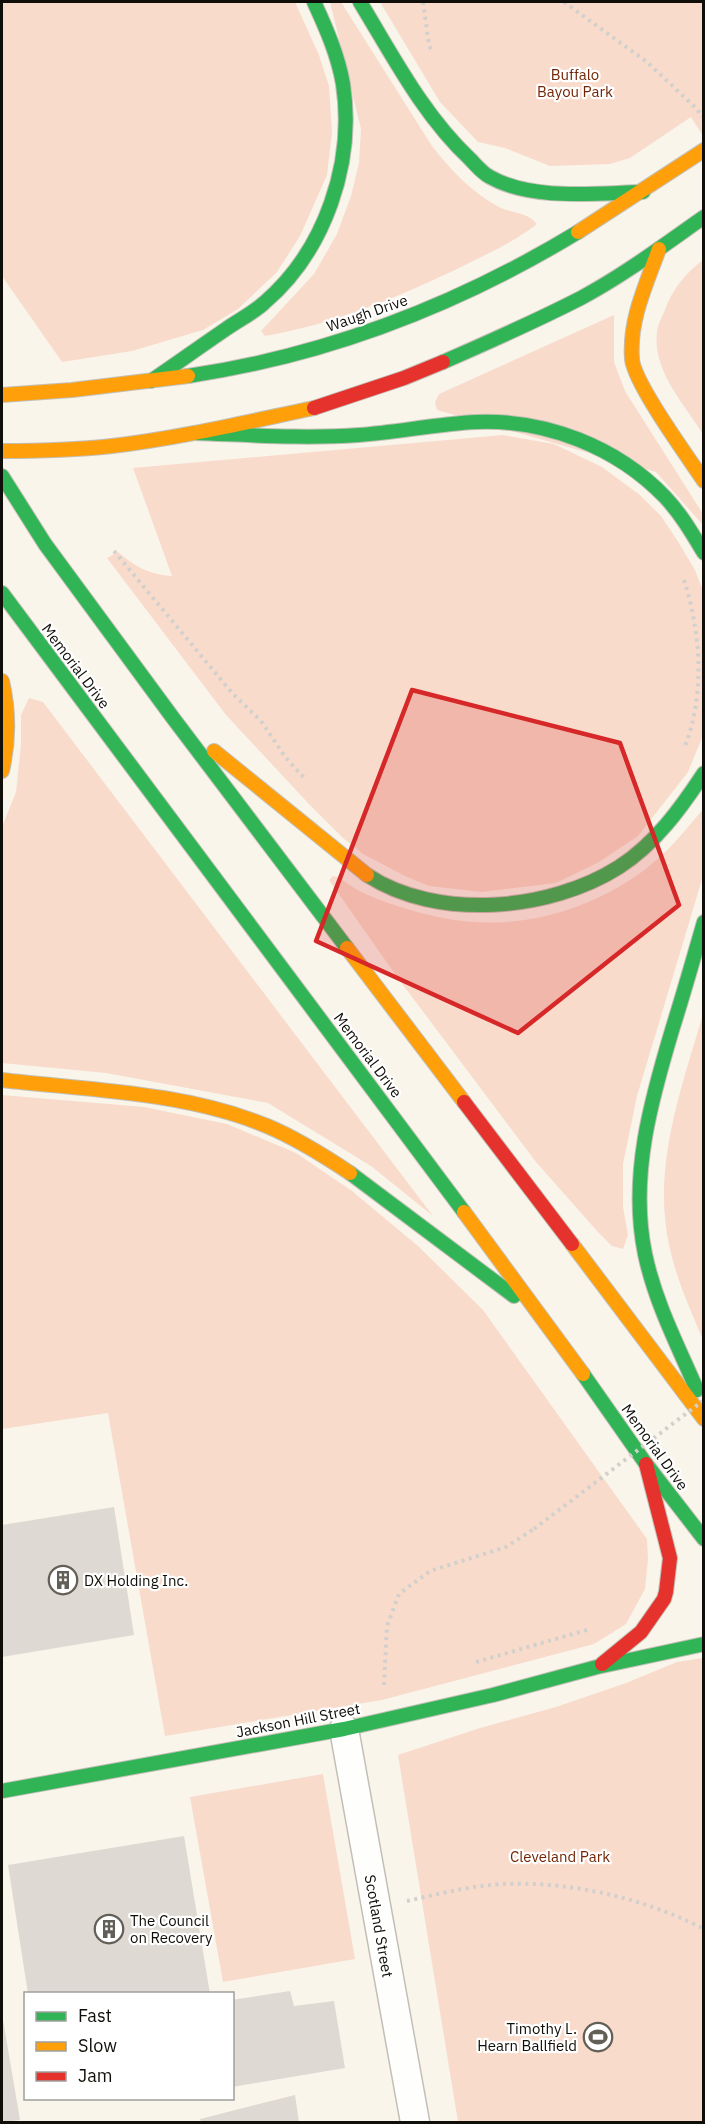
<svg xmlns="http://www.w3.org/2000/svg" width="705" height="2124" font-family="'IBM Plex Sans',sans-serif">
<rect width="100%" height="100%" fill="#f9f5eb"/>
<path fill="#f9dbcc" d="M2,2H295L319,55L329,86L332,132L327,175L300,236L277,272L238,309L203,330L132,351L62,362L2,276Z
M330,2H341L432,146C450,169 472,193 499,207C513,214 526,211 537,224C514,242 487,254 461,267C401,296 331,325 265,336L261,331L314,274L337,234L351,196L359,163L361,129Z
M380,2H703V136L691,117L630,158L610,164L550,166L505,148L478,142L440,102Z
M703,260V434C684,404 652,370 657,332C658,324 662,317 665,310C672,289 686,273 703,260Z
M614,315V362L625,391L703,514V525L656,472L437,410L435,402L439,394Z
M503,435L554,444L602,467L640,495L661,516L677,540L695,570L704,593V733L688,772L638,836L599,862L556,883L482,892L429,886L405,876L363,854L343,838L308,803L226,715L107,558L118,552C134,566 150,575 172,576L133,468Z
M29,698L43,702L433,1216L371,1166L268,1103L106,1073L2,1063V827L16,792L21,744V715Z
M703,809V876L637,1096L623,1164V1207L628,1235L623,1249L612,1246L597,1231L536,1162L397,977L329,880L333,876C343,878 348,885 356,889C379,902 418,913 443,918C514,932 585,913 643,871C666,854 685,831 703,809Z
M703,1014L704,1340H703C691,1311 677,1281 670,1249C651,1169 681,1090 703,1014Z
M2,1095L144,1107L227,1124L296,1153L352,1191L418,1246L483,1310L647,1539L648,1559L645,1589L626,1624L594,1644L382,1700L165,1736L108,1413L2,1429Z
M703,1658V2122H458L398,1755L480,1728L556,1707L626,1683L677,1662Z
M323,1774L355,1959L223,1982L190,1797Z"/>
<path fill="#ded9d2" d="M114,1507L134,1635L2,1657V1525Z
M184,1836L210,1994H28L8,1865Z
M290,1991L294,2006L334,2001L345,2068L232,2087V2000Z
M2,2014L20,2120L5,2122H2Z
M295,2095L299,2122H201L200,2119Z"/>
<g fill="none" stroke-linecap="round" stroke-linejoin="round">
<g stroke="#c2bfb7" stroke-width="31">
<path id="street" d="M344,1729L415,2122"/>
</g>
<g stroke="#c2bfb7" stroke-width="16">
<path id="fast" d="M360,2C393,56 423,115 470,159C476,165 482,173 490,177C532,201 596,193 643,192
M443,362C489,342 536,321 581,298C624,275 664,245 704,217
M188,376C329,355 456,306 578,232
M151,381C176,364 201,346 226,329C239,320 253,313 264,303C325,251 355,163 343,84C338,55 326,28 314,2
M195,433C250,435 304,439 359,435C398,432 437,424 476,422C546,419 617,447 665,497C681,514 692,533 704,553
M2,476L45,544L173,718L347,948
M2,593L464,1212
M367,875C437,921 550,911 619,867C655,844 681,808 704,773
M350,1173L514,1296
M583,1374L646,1464L704,1539
M697,1390C678,1346 655,1302 645,1254C629,1177 651,1100 673,1027C684,992 694,957 704,922
M2,1791L344,1729L493,1695L597,1667L704,1644"/>
</g>
<g stroke="#c2bfb7" stroke-width="16">
<path id="slow" d="M578,232L704,150
M659,249C646,285 629,320 632,359C634,383 688,457 704,481
M2,395L72,390L188,376
M2,451C38,451 75,450 112,446C180,438 247,422 314,408
M2,681C9,711 9,741 2,771
M214,751L367,875
M347,948L464,1102
M2,1080C89,1090 185,1092 267,1126C296,1138 323,1155 350,1173
M464,1212L583,1374
M572,1244L704,1419"/>
</g>
<g stroke="#c2bfb7" stroke-width="16">
<path id="jam" d="M314,408L404,378L443,362
M464,1102L572,1244
M602,1664L641,1632L664,1599L666,1592L670,1558L646,1464"/>
</g>
<path stroke="#d1d0cc" stroke-width="4" stroke-dasharray="3 4.5" stroke-linecap="butt" d="M423,2L429,45L433,53
M564,2L647,62L697,109L702,117
M114,551L233,694L261,721L286,758L306,780
M684,580C701,633 705,694 685,746
M476,1662L590,1629
M384,1685L387,1626L399,1594L430,1571L506,1547L534,1529
M407,1901C438,1894 470,1886 502,1884C570,1881 644,1898 704,1929"/>
<use href="#street" stroke="#fefefc" stroke-width="28"/>
<use href="#fast" stroke="#30b455" stroke-width="14"/>
<use href="#slow" stroke="#ff9f0a" stroke-width="14"/>
<use href="#jam" stroke="#e5322d" stroke-width="14"/>
<path stroke="#d1d0cc" stroke-width="4" stroke-dasharray="3 4.5" stroke-linecap="butt" d="M534,1529L704,1400"/>
</g>
<path fill="#d62828" fill-opacity="0.2" stroke="#d62828" stroke-width="4.5" stroke-linejoin="round" d="M412,690L620,743L679,905L518,1033L316,941Z"/>
<defs>
<g id="building-ring" transform="scale(1.5)"><circle r="9.5" fill="#fff" stroke="#625f57" stroke-width="1.5"/><path d="M-4-6H4V6H1V3H-1V6H-4ZM-2.5-4.3h1.7v1.8h-1.7ZM.8-4.3h1.7v1.8H.8ZM-2.5-1h1.7V.8h-1.7ZM.8-1h1.7V.8H.8Z" fill="#625f57"/></g>
<g id="stadium-ring" transform="scale(1.5)"><circle r="9.5" fill="#fff" stroke="#625f57" stroke-width="1.5"/><path d="M0-5a6.5 5 0 1 0 0 10a6.5 5 0 1 0 0-10ZM-3.5-1.8h7v3.6h-7Z" fill="#625f57"/></g>
</defs>
<g fill-rule="evenodd">
<use href="#building-ring" x="63" y="1580"/>
<use href="#building-ring" x="109" y="1929"/>
<use href="#stadium-ring" x="598" y="2037"/>
</g>
<g text-anchor="middle" dominant-baseline="central" stroke-width="4.5" stroke-linejoin="round" paint-order="stroke">
<g font-size="15" fill="#722605" stroke="#fff">
<text x="575" y="74">Buffalo<tspan x="575" dy="17">Bayou Park</tspan></text>
<text x="560" y="1856">Cleveland Park</text>
</g>
<g font-size="15" fill="#100e08" stroke="#fff">
<text transform="translate(367 313) rotate(-19)">Waugh Drive</text>
<text transform="translate(76 666) rotate(53)">Memorial Drive</text>
<text transform="translate(368 1055) rotate(53)">Memorial Drive</text>
<text transform="translate(655 1447) rotate(54)">Memorial Drive</text>
<text transform="translate(298 1720) rotate(-11)">Jackson Hill Street</text>
<text transform="translate(379 1926) rotate(80)">Scotland Street</text>
</g>
<g font-size="15" fill="#100e08" stroke="#fff" text-anchor="start">
<text x="84" y="1580">DX Holding Inc.</text>
<text x="130" y="1920">The Council<tspan x="130" dy="17">on Recovery</tspan></text>
<text x="577" y="2028" text-anchor="end">Timothy L.<tspan x="577" dy="17">Hearn Ballfield</tspan></text>
</g>
</g>
<rect width="705" height="2124" fill="none" stroke="#100e08" stroke-width="6"/>
<rect x="24" y="1992" width="210" height="108" fill="#ffffff" stroke="#9f9f9c" stroke-width="1.5"/>
<rect x="36" y="2012" width="30" height="9" fill="#30b455" stroke="#9f9f9c" stroke-width="1.5"/>
<text x="78" y="2022" font-size="18" fill="#100e08">Fast</text>
<rect x="36" y="2042" width="30" height="9" fill="#ff9f0a" stroke="#9f9f9c" stroke-width="1.5"/>
<text x="78" y="2052" font-size="18" fill="#100e08">Slow</text>
<rect x="36" y="2072" width="30" height="9" fill="#e5322d" stroke="#9f9f9c" stroke-width="1.5"/>
<text x="78" y="2082" font-size="18" fill="#100e08">Jam</text>
</svg>
